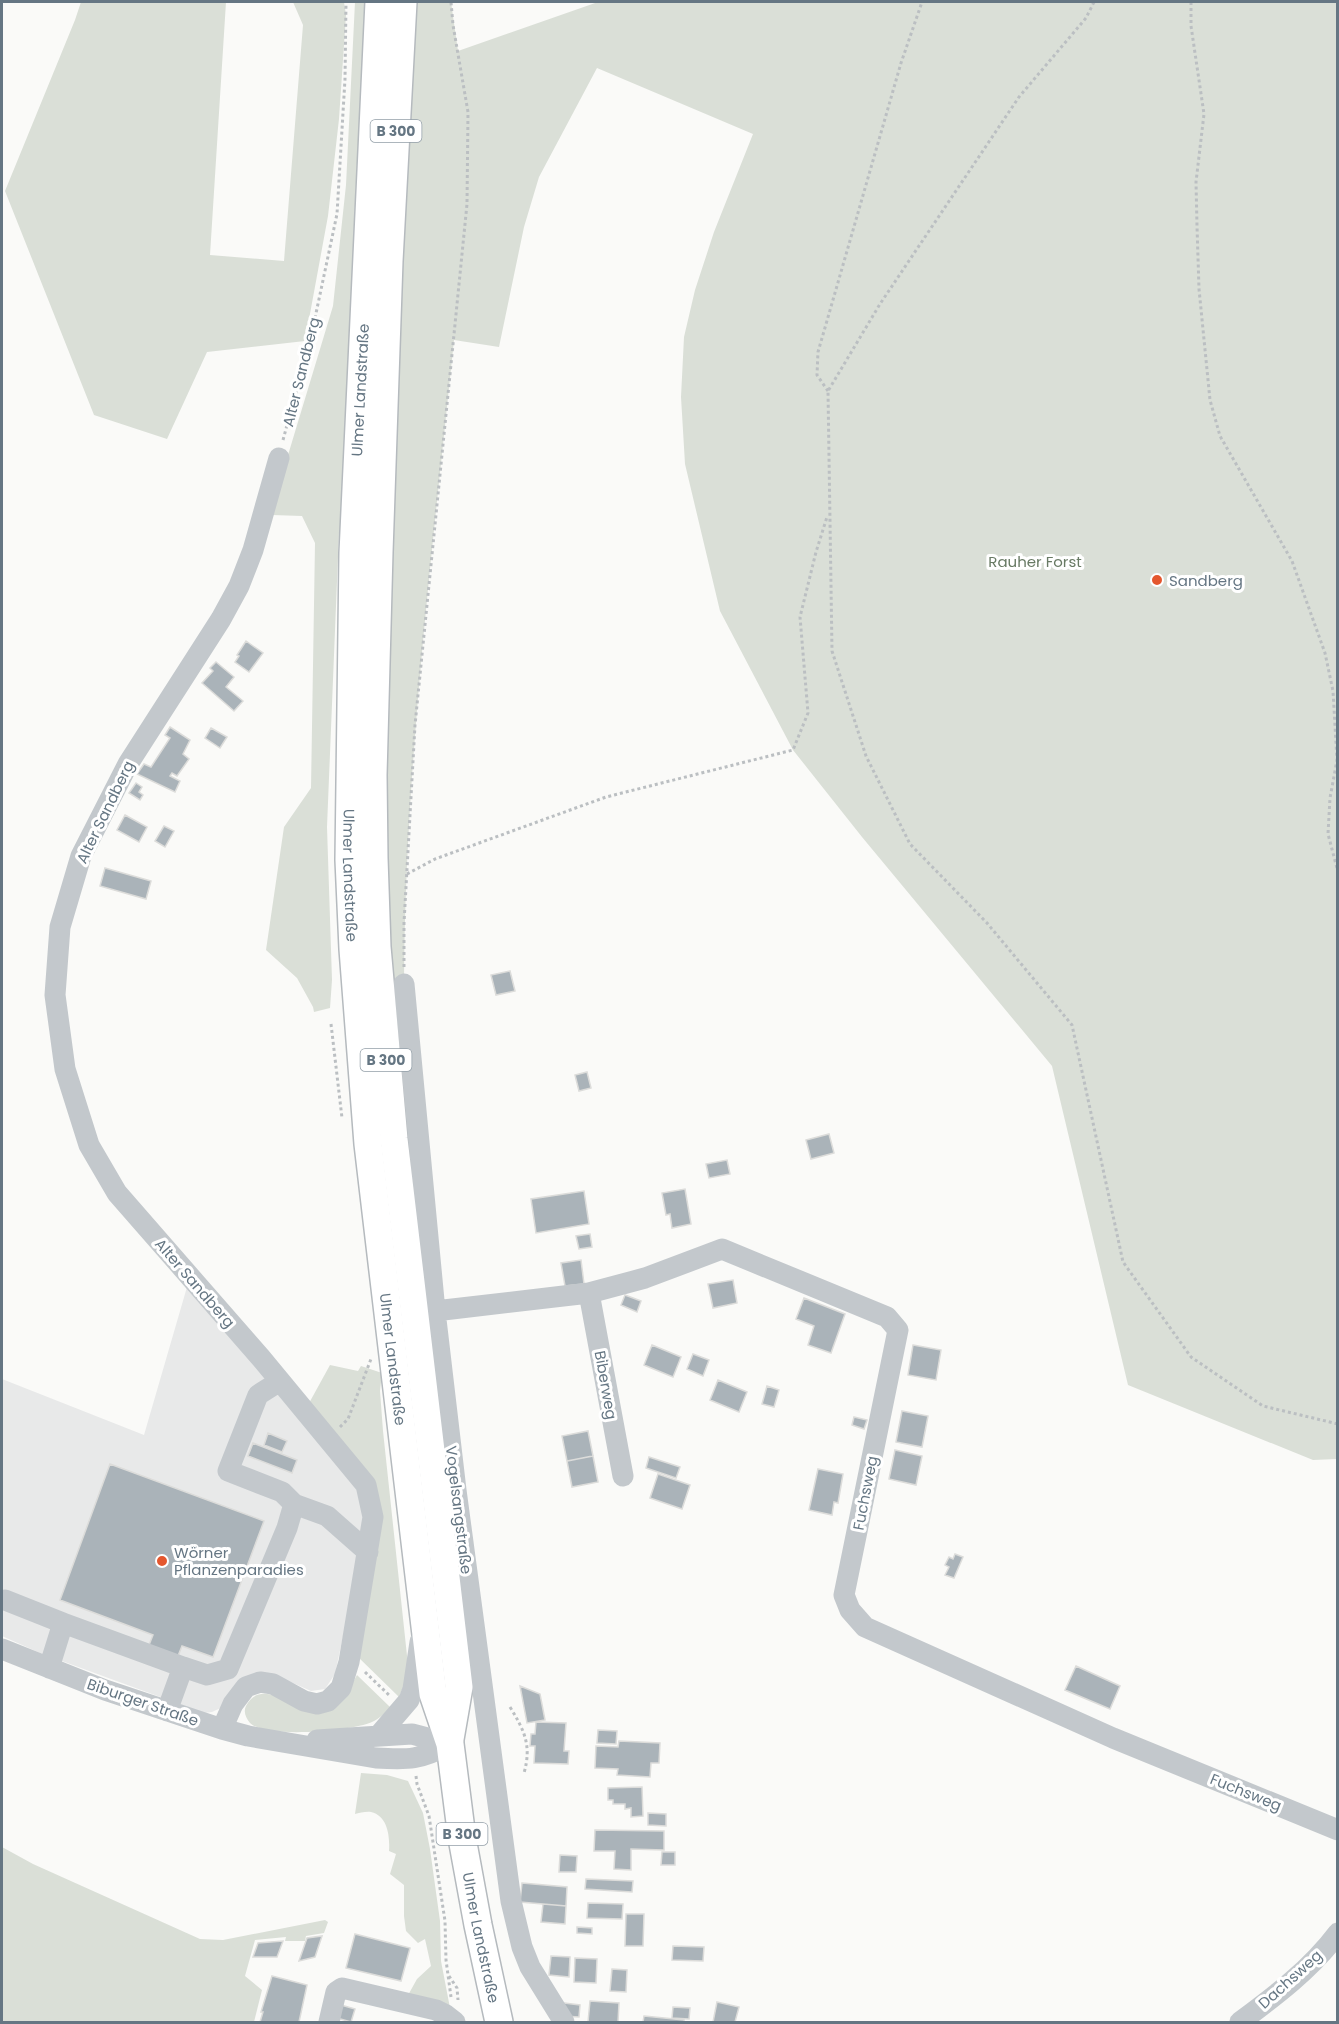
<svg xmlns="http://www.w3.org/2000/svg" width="1339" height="2024" font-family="Poppins,sans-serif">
<rect width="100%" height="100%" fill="#fafaf8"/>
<path fill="#e8e9e9" d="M187,1287L357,1483L367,1523L335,1674L325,1689L311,1691L284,1679L212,1712L204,1713L40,1653L2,1636V1379L144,1435Z"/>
<path fill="#dadfd7" d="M81,2H226L210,255L284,261L303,25L293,2H344L346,15L339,119L328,216L305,341L207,352L167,439L94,415L5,191L75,20Z
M355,2H366L356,181L342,530L339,532L327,827L332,980L330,1008L314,1012L313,1007L297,978L266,950L284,827L311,788L315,543L302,516L272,515L285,465L333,306L346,185Z
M416,2H451L458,51L598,2H1337V1459L1313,1460L1128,1385L1052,1066L862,837L793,750L720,611L685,464L681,397L684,337L695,290L714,232L753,134L597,68L539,177L524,227L499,347L454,340C432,554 405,769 404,984L390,987L384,834L397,388Z
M330,1365L358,1371L361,1366L382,1373L380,1391L383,1431L408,1665L404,1685L399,1697L356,1655L379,1510L308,1405Z
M357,1675L391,1708C385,1713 379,1719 372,1722C352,1731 266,1739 250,1723C246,1718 243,1712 246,1706C259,1680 288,1702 306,1711L352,1684Z
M361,1773L387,1775L408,1781L423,1813L430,1849L440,1921L441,1961L450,2008L407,1997L417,1979L431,1966L425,1939L418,1943L406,1931L404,1916V1885L390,1874L396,1854L389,1851C390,1837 388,1816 371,1812C367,1811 359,1813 355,1814Z
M2,1847L33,1864L200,1939L223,1940L325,1920L328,1922L324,1933L306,1936L305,1941H285L286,1937L255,1940L245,1976L262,1990L254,2022H2Z"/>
<path fill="#aab3b9" stroke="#dcdcda" stroke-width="1.5" d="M246,641L263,653L249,672L235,662L239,656L237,655Z
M216,662L234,677L226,687L243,701L234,711L202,683L213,671L210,668Z
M170,727L190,740L183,754L189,759L177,776L172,773L170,776L180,781L175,792L137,774L144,764L151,767L170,738L165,735Z
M211,728L227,737L220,748L205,738Z
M136,783L142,787L139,792L143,795L140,800L129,793Z
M125,815L147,827L139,842L117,830Z
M164,826L174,831L165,847L155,841Z
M105,868L151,881L146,899L100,886Z
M510,971L515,991L496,995L491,975Z
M587,1072L591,1088L579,1091L575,1075Z
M829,1134L834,1153L811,1159L806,1140Z
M727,1160L730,1174L709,1178L706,1164Z
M685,1189L691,1224L672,1228L670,1214L666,1215L662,1193Z
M584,1191L589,1224L536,1233L531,1199Z
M590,1234L592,1247L579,1249L576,1236Z
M581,1260L584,1284L565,1286L561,1263Z
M733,1280L737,1303L713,1308L708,1284Z
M625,1295L641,1301L637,1312L621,1305Z
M804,1298L845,1314L831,1353L808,1345L814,1326L796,1319Z
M652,1345L681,1357L673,1377L644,1365Z
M913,1345L941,1350L936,1380L908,1375Z
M693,1354L709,1360L703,1376L687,1369Z
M718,1380L747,1392L739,1412L710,1400Z
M767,1386L779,1390L774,1407L762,1404Z
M902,1411L928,1416L922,1447L896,1442Z
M854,1417L867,1420L864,1429L852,1425Z
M588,1431L593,1456L567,1461L562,1436Z
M268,1433L287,1441L282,1452L264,1445Z
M253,1443L297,1460L292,1473L248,1456Z
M895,1450L922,1456L916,1485L889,1479Z
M593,1456L598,1482L572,1487L567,1461Z
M649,1457L680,1467L676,1478L646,1468Z
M110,1464L264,1521L213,1657L182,1646L178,1656L149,1645L153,1635L60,1600Z
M818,1469L843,1474L838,1503L834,1502L832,1515L809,1510Z
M658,1474L690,1485L682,1509L650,1498Z
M955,1554L963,1557L954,1578L945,1575L949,1567L945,1565L949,1557L953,1559Z
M1076,1666L1120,1686L1110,1709L1065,1690Z
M520,1686L540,1694L545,1720L527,1723Z
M536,1722L566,1723L564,1751H569L568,1764L534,1763L535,1746H530L531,1734H535Z
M598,1730L617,1731L616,1744L597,1743Z
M619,1741L660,1743L659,1763H651L650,1777L617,1775L618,1769L595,1768L596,1746L618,1747Z
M642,1787L643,1816L631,1817V1808L625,1809V1804H613V1800H608V1788Z
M648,1813L666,1814V1826L648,1825Z
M595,1830L664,1831V1850L631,1849V1870L614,1869L615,1851H594Z
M662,1852H675V1865H661Z
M560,1855L577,1856L576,1872H559Z
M586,1879L633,1881L632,1892L585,1889Z
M522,1883L567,1887L566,1906L520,1902Z
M588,1903L623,1904L622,1919L587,1918Z
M543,1904L566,1906L565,1924L541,1922Z
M626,1914H644L643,1946H625Z
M577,1927L592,1928V1934L577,1933Z
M355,1934L410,1948L401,1981L346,1968Z
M322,1936L315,1957L299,1961L307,1938Z
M283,1941L277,1957H253L258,1943Z
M673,1946L704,1947L703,1961L672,1960Z
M551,1956L570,1957L569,1977L549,1975Z
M575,1958L597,1959L596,1983L574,1982Z
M612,1969L627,1970L626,1992L610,1991Z
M272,1976L307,1985L299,2022H260L263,2012H261Z
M590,2001L619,2003L618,2022H588Z
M717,2002L739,2007L735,2022H713Z
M564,2003L580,2005L579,2017L563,2016Z
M341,2005L355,2009L351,2022L337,2018Z
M673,2007L690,2008L689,2019L672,2018Z
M644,2016L684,2020V2022H643Z"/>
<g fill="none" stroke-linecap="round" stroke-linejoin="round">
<g stroke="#b5babe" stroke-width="30">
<g id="major">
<path id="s1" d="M379,2L353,553L349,860L353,949L368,1144L433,1694L450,1744L462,1838L478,1925L499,2022"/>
<path d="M403,2L389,261L379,552L373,775L374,858L377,947L394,1139L459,1687L450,1739"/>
</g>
</g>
<path stroke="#bbbfc2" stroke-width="3" stroke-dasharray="3 3" stroke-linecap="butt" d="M1094,2L1086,18L1019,97L880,304L828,391L832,651L866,756L910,844L987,923L1072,1025L1123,1262L1191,1357L1263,1406L1338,1424
M1191,2V26L1204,114L1196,182L1197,226L1199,289L1210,400L1220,436L1292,561L1325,653L1333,691L1337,760L1330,798L1328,834L1338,872
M828,391L817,375L818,352L901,63L922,2
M283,440L311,337L337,214L345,79L346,2
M407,874L435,859L606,797L793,750L808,713L800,617L816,552L827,517
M404,967V923L415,725L467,204L468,112L453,25L451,2
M331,1024L342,1118
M340,1427L348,1419L371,1359
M365,1672L390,1696
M510,1707C524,1730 532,1745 524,1773
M416,1776L417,1784L429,1816L445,1921L446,1960L451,1997
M449,1976L457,1988L458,2000"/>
<path stroke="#c3c8cc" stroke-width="21" d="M404,984L435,1311L456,1490L511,1901L522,1947L530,1967L564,2022
M589,1293L623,1476
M435,1311L589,1293L645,1278L722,1249L887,1317L898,1330L844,1595L850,1610L865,1627L1113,1738L1338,1830
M294,1504L327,1516L368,1552
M5,1600L63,1623
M2,1649L105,1690L222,1729L248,1736L376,1758C409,1760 420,1760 450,1744
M49,1668L63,1623L183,1667
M167,1711L183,1667L207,1675L228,1669L287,1528L294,1504L282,1492L228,1471L258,1395L280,1381
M222,1729L233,1704L246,1687L260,1682L273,1684L304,1701L317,1704L328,1701L341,1688L349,1662L373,1517L366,1485L261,1358L117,1193L89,1145L65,1069L55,995L60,927L81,856L128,764L221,619L239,586L253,550L279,458
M379,1735L409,1700L413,1689L420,1642
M317,1740L412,1734L450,1744
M329,2022L336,1992L342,1988L436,2010L446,2015L455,2022
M1240,2022C1275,1996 1311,1969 1338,1933"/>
<use href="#major" stroke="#fff" stroke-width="27"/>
</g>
<g fill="#e4572e" stroke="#fff" stroke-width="2">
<circle cx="1157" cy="580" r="6"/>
<circle cx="162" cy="1561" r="6"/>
</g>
<g text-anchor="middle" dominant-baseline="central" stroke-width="6" stroke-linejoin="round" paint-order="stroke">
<g fill="#fff" stroke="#939fa8" stroke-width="1.5">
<rect x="370.5" y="120" width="51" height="22" rx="4.5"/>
<rect x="360.5" y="1049" width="51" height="22" rx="4.5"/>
<rect x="436.5" y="1823" width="51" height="22" rx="4.5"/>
</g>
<g font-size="14" font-weight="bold" fill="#657683">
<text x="396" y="131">B 300</text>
<text x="386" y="1060">B 300</text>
<text x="462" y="1834">B 300</text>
</g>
<g font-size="15" fill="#657683" stroke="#fff">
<text transform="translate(301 372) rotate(-76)">Alter Sandberg</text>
<text transform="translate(360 390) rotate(-87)">Ulmer Landstraße</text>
<text transform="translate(105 812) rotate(-64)">Alter Sandberg</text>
<text stroke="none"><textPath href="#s1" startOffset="874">Ulmer Landstraße</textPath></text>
<text transform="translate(195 1283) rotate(49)">Alter Sandberg</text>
<text stroke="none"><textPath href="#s1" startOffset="1360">Ulmer Landstraße</textPath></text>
<text transform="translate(606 1385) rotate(80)">Biberweg</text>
<text transform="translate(865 1493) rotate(-79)">Fuchsweg</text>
<text transform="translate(459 1510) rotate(83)">Vogelsangstraße</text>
<text transform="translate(143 1702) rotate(19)">Biburger Straße</text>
<text transform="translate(1246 1792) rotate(22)">Fuchsweg</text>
<text stroke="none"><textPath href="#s1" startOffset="1946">Ulmer Landstraße</textPath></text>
<text transform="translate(1290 1979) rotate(-42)">Dachsweg</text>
</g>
<g font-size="15" fill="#687a64" stroke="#fff">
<text x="1035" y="561">Rauher Forst</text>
</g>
<g font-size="15" fill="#657683" stroke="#fff" text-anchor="start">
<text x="1169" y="580">Sandberg</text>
<text x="174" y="1552">Wörner<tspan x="174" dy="17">Pflanzenparadies</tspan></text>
</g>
</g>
<rect width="1339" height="2024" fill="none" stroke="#657683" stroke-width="6"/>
</svg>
